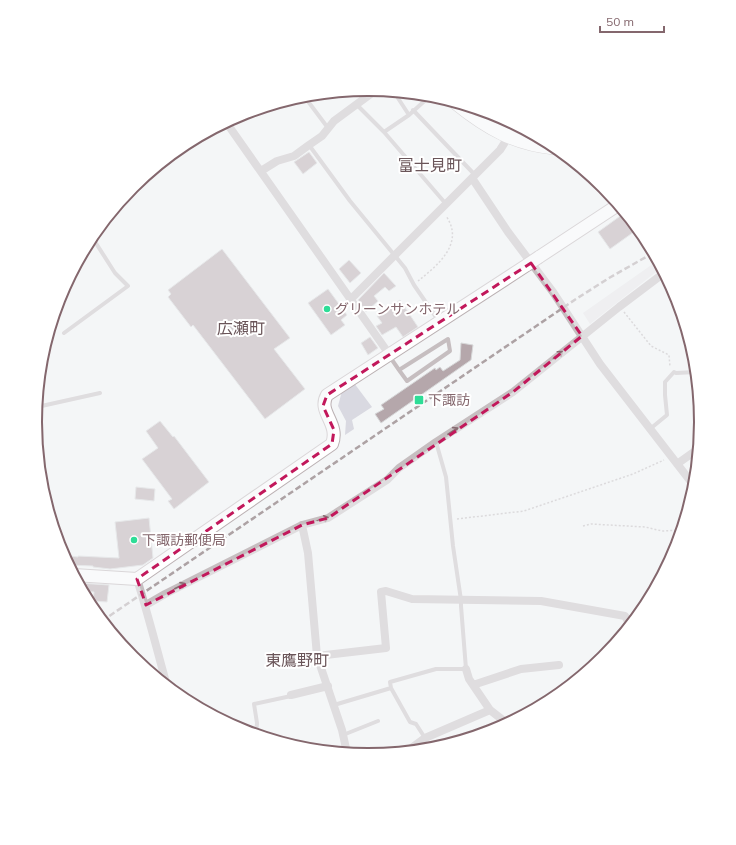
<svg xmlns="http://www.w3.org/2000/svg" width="736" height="845" font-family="Mulish,'Noto Sans JP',sans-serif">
<rect width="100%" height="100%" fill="#f4f6f7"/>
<path fill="#e8e7e8" d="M657,261L661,268L590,324L583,313Z"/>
<path fill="#d9d9e1" d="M354,383L372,407L352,420L354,429L345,435L346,421L338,406L342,391Z"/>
<path fill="#b5a7ab" stroke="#d7d8d9" d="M309,152L317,163L303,174L294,162Z
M623,214L630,223L632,222L638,229L610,249L598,232Z
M222,249L290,338L274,349L305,389L265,419L193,325L191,327L168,297L171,294L168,290Z
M349,260L361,273L350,283L339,269Z
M384,273L396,286L389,291L385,287L374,296L378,301L366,312L358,300Z
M328,289L347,315L341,320L345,325L331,335L308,303Z
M400,300L418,327L403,337L396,327L382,335L376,326L382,323L377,316Z
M370,337L378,348L368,355L361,343Z
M461,343L473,345L471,360L381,423L375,414L384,409L381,405L435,368L436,370L440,367L443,371L460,360Z
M160,421L173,437L174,436L209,482L174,509L168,501L172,499L142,459L158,448L146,431Z
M136,487L155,489L154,501L135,499Z
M149,518L153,558L143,565L110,569L93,567V566L68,565L63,555L78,557V556L119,558L115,522Z
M78,583L109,585L107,602L93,601L94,592L83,591Z"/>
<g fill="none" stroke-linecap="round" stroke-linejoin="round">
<g stroke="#bbb1b3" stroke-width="14">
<path id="secondary" d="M539,257L618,205
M74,575L137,579L332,444C340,423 317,412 327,395L527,265"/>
</g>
<g stroke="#b9b2b3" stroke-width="16">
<path id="highway" d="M457,103C488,128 515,143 554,147"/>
</g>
<path stroke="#beb9ba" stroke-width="1.5" stroke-dasharray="2 2" stroke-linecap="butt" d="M418,281C438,265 465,243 446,216
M624,312L651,346L669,355L670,367
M457,519L524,511L633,474L664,460
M583,526L591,524L645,527L662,531L682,530"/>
<path stroke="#c6bec0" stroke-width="4" d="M394,92L409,115
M304,96L328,128
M357,105L384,132L446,204
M413,110L475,175
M384,132L409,115L430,96
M309,145L350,201L405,268L414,285L438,320
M64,333L128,286L115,273L92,237
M390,357L399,370L448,339L450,351L407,381L399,370
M37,407L100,393
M650,429L667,415L665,395V382L674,372L676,373L696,372
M391,688L410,722L416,724L425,738
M334,705L391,688L390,682L436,669H466L461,606V600L453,546L446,477L436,442
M256,735L257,723L254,704L291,696
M343,735L378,721"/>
<path stroke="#c6bec0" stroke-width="8" d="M226,122L389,354
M261,171L277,161L294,156L309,145L322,136L334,121L376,90
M472,178L508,232L553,292L600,364L695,487
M350,300L500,150L509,136
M677,464L698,449
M302,525L308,553L317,656L342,730L347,753
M137,579C148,614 157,650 167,686
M146,605L165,594L302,525L328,518L387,480L399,468L436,442L513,392L619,307L664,273
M273,659L317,656L386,648L381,592L386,591L412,599L541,601L625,616L630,625
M466,669L469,679L490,710
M473,685L521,669L559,665
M291,695L328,686
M406,752L425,738L490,710L508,724"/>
<use href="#secondary" stroke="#fff" stroke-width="12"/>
<use href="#highway" stroke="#fff" stroke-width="15"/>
<path stroke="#ada2a4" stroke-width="2.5" stroke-dasharray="6 3" stroke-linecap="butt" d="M102,621L576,299L609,278L653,253"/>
<g stroke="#bbb1b3" stroke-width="14" stroke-linecap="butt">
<path id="secondary-bridge" d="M527,265L539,257"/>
</g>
<use href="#secondary-bridge" stroke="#fff" stroke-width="12"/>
</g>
<defs><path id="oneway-shaft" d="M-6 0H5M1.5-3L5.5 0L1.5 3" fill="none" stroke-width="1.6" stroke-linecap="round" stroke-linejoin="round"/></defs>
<g stroke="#876b71">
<use href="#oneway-shaft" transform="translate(558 355) rotate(-39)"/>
<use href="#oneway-shaft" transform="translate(453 431) rotate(-33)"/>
<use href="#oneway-shaft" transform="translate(323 519) rotate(-16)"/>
<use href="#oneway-shaft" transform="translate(180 586) rotate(-27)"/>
</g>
<path d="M0 0H736V845H0ZM531,263L582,336L513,392L328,518L302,525L146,605L137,579L332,444L334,430L323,406L327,395Z" fill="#f4f6f7" fill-opacity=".55" fill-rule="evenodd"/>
<path fill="none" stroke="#c2185b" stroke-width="3" stroke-dasharray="8 5" stroke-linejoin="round" d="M531,263L582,336L513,392L328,518L302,525L146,605L137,579L332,444L334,430L323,406L327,395Z"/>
<g fill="#2edd97" stroke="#fff" stroke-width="1.5">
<circle cx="327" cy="309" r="4"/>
<rect x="414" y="395" width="10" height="10" rx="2"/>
<circle cx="134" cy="540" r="4"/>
</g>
<g text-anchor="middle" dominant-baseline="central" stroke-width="4" stroke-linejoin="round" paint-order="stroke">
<g font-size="14" fill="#84676d" stroke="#fff" text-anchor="start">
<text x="335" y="309">グリーンサンホテル</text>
<text x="428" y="400">下諏訪</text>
<text x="142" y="540">下諏訪郵便局</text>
</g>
<g font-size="16" fill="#6a5559" stroke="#fff">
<text x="430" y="165">富士見町</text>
<text x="241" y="328">広瀬町</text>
<text x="297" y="660">東鷹野町</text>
</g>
</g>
<path d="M0 0H736V845H0ZM42 422a326 326 0 1 1 652 0a326 326 0 1 1-652 0Z" fill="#fff" fill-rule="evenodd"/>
<path fill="none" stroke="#84676d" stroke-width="2" d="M42 422a326 326 0 1 1 652 0a326 326 0 1 1-652 0Z"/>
<path d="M600 26v6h64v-6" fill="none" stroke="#84676d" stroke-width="2"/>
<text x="606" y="26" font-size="12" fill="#84676d" stroke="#ffffff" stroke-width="3" paint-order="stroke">50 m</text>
</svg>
